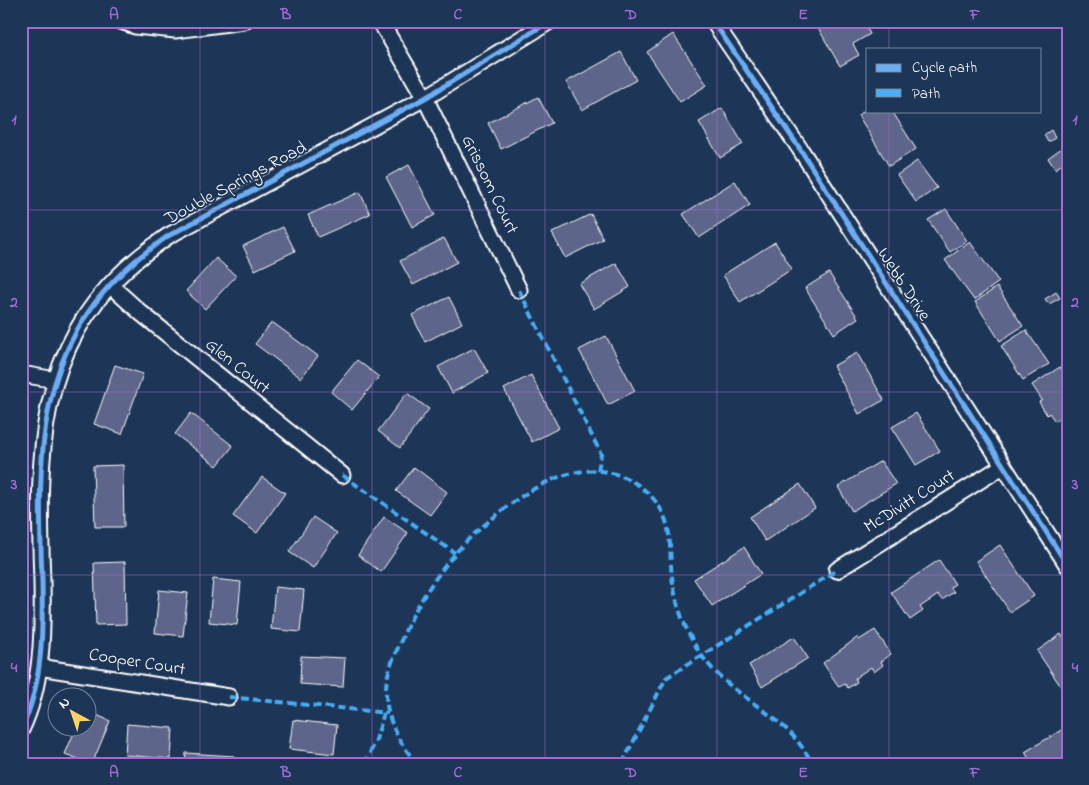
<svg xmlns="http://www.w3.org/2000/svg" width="1089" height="785" font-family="'Indie Flower',sans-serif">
<rect width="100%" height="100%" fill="#1d3557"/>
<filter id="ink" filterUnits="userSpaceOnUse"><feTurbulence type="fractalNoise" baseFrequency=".02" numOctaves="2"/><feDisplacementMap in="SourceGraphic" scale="10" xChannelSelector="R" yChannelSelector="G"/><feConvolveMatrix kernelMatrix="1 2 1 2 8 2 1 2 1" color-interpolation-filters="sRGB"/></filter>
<g filter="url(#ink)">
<path fill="#5d658b" stroke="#fff" d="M825,21H863L870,34L853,44L859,55L840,66L817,26Z
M673,34L707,85L680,102L647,52Z
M621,52L636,80L582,110L566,82Z
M538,97L552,123L501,149L488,123Z
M722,108L743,144L720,158L699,122Z
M868,109V111H892L916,149L889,166L858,115Z
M1051,130L1055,138L1048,142L1044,135Z
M1063,147L1068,154V160L1055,169L1048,158Z
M917,161L937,188L916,202L897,175Z
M409,165L435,215L412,227L386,177Z
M735,181L750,205L699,238L683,214Z
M360,192L370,214L318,237L308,215Z
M946,209L967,241L950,252L928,220Z
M591,214L603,239L565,258L552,233Z
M283,227L295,251L255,270L243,246Z
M444,238L457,262L413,285L400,261Z
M775,242L792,269L740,302L723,275Z
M970,242L999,282L974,300L945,260Z
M216,258L236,276L205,309L186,291Z
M616,263L630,287L594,309L579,284Z
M829,273L858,318L834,334L805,288Z
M997,287L1023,326L1000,341L975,302Z
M1056,292L1060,298L1049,304L1045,299Z
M449,297L462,323L425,342L412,315Z
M272,322L318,356L301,378L255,344Z
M1026,330L1049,364L1023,380L1001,346Z
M606,336L635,391L608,405L579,350Z
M474,348L488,373L452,393L438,367Z
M857,353L884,400L859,414L833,366Z
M357,360L379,377L352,410L331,392Z
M115,365L143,374L122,434L94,424Z
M1060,367L1068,379V412L1055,421L1049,413L1047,415L1039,402L1042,400L1032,385Z
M531,375L559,428L532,442L504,389Z
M407,393L429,409L400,448L378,431Z
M191,413L233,446L217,466L175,434Z
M916,413L940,451L916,465L892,427Z
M1068,422V441L1059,428Z
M881,461L896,484L852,511L838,487Z
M123,465L124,527H95L93,466Z
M414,467L447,492L430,515L396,491Z
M262,477L285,493L257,533L233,516Z
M800,484L815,508L765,541L750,517Z
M313,517L337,533L313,568L289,552Z
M384,517L408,533L381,572L358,555Z
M1000,545L1034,596L1010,612L976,561Z
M744,547L761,574L712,606L694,579Z
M939,560L955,584L950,587L954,592L942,600L938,595L920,607L923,611L910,620L891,592Z
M125,562L126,624L96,625L94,563Z
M213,579L241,582L237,625L209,622Z
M275,587L304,590L300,632L271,629Z
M159,590L188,593L183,636L155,633Z
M875,630L891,654L881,662L883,665L874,672L871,667L855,678L857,682L848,688L845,684L839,687L823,663L858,637L859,640Z
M1061,634L1068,645V697L1037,651Z
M794,637L808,658L762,687L749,665Z
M301,656L345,658L343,687L300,684Z
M88,711L110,721L92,764L65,754L76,728H88Z
M293,720L337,725L334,754L289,749Z
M127,724L173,728L171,759L125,755Z
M1068,726V755L1054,764H1032L1025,752Z
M186,753L234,756L233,764H185Z"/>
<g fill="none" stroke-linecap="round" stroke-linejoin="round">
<g stroke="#fff" stroke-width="19">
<path id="minor" d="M121,21L135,26L175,30L244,21
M380,21L425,98L519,290
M713,21L800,149L1068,566
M110,285L141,313L342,475
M21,374L56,380
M837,570L1003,466
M39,667L229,697
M21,730C43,684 43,631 42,581C38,459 33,348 135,261C145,252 157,244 168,236L425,98L550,21"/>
</g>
<use href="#minor" stroke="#1d3557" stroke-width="15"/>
<path stroke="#49aef6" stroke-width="4" stroke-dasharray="8 4" stroke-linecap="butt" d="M519,290L601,454L598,471
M342,475L455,553
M229,697L388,713
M364,764L375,743L384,713
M418,764C399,744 385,718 386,689C386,674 394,657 400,643C413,611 431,582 454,555C466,540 483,526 498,514C541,479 598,448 648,493C677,521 667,549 673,583C677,609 687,635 702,656C735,702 788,713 812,764
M622,764L666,678L837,570"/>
<g stroke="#1d3557" stroke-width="8">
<path id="cycleway" d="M713,21L800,149L1068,566
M21,730C43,684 43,631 42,581C38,459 33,348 135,261C145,252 157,244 168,236L425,98L550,21"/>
</g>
<use href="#cycleway" stroke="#6dadf4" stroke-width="5"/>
</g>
</g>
<path fill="none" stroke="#a36bd2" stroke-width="1" stroke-opacity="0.55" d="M200,21V764M372,21V764M545,21V764M717,21V764M889,21V49M889,111V764M21,210H1068M21,392H1068M21,575H1068"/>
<g text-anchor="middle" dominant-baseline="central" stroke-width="4" stroke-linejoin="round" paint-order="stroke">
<g font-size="18" fill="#fff" stroke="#1d3557">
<text transform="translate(236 184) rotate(-28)">Double Springs Road</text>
<text transform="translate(489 185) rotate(64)">Grissom Court</text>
<text transform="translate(903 285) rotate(57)">Webb Drive</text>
<text transform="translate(237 367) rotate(39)">Glen Court</text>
<text transform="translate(910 502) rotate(-32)">McDivitt Court</text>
<text transform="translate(137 663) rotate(9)">Cooper Court</text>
</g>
</g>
<rect width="1089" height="785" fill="none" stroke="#1d3557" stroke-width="55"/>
<rect x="866" y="48" width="175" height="65" fill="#1d3557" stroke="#77869a"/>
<rect x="876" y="64" width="25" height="8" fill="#6dadf4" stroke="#77869a"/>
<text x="912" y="72" font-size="15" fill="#ffffff">Cycle path</text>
<rect x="876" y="89" width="25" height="8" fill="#49aef6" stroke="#77869a"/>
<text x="912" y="98" font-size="15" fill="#ffffff">Path</text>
<g transform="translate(72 712) rotate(320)"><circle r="24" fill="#1d3557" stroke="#77869a"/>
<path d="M0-4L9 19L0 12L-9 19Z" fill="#ffd166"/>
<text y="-8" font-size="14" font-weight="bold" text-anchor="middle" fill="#ffffff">N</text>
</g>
<rect x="28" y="28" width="1034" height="730" fill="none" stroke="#a36bd2" stroke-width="2"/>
<g font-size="16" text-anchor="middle" font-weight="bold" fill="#a36bd2">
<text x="114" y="19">A</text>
<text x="286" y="19">B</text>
<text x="458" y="19">C</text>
<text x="631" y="19">D</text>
<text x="803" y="19">E</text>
<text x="975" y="19">F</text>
<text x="14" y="124">1</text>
<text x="1075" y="124">1</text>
<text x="14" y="307">2</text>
<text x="1075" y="307">2</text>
<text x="14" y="489">3</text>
<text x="1075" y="489">3</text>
<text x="14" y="672">4</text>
<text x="1075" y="672">4</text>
<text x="114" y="777">A</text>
<text x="286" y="777">B</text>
<text x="458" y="777">C</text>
<text x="631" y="777">D</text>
<text x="803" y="777">E</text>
<text x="975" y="777">F</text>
</g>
</svg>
